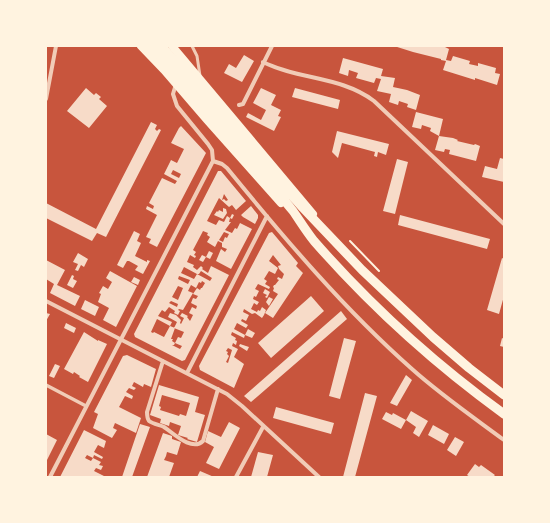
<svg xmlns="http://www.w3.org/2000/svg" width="550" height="523" font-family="Karla,sans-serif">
<rect width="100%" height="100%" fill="#c8553d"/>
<path fill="#f7dbc8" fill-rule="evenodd" d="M394,46H445V47L449,49L446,60L451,61L453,56L470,61L469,64L478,66V63L496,68L495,73L500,74L497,85L475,78V80L443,70L446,61L441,60V59L413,52Z
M244,55L254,61L242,82L224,73L229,64L236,68Z
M343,58L383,69L381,76L395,78L393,87L407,90L420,95L416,110L407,107L408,104L399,101L398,105L389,102L391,94L377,91L381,79L376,78L374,83L356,78L358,73L349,70L348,76L339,73Z
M86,88L94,95L96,93L101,97L99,99L107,106L89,128L67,111Z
M261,88L276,95L271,105L281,110L278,116L281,117L274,131L246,117L248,113L261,120L266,110L253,103Z
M295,88L340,100L338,109L292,97Z
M416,112L443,119L439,136L430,131L431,128L422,125L421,129L412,127Z
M151,122L157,125L155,129L157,131L159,129L161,130L106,237L97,233L92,241L46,218V203L96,229Z
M181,126L206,153L157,247L149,243L151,239L146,237L157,215L146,209L147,206L153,209L154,206L149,203L162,178L175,184L177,181L164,174L171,160L177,163L184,149L171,143L179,128ZM173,170L181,174L179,178L171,174Z
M337,131L389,144L386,155L378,152L377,157L374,156L375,152L342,143L338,158L332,152Z
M439,136L453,138L458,140L457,141L474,145L475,144L480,146L476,161L449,154L450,150L445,149L444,152L435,150Z
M500,158L504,159V182L482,177L485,166L497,169Z
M397,159L408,162L395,214L383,211Z
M218,171H221L246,201L236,210L232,205L229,207L219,198L207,221L216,225L219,220L224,222L227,216L230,218L232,214L234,215L232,219L230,218L229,222H231L225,230L232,233L235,228L237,229L240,223L252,229L231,269L216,261L221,249L225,252L227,249L222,247V243L218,241L215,247L207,242L210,237L207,235L208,233L203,231L202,233L193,250L196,252L194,255L196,256L195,258L190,255L187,262L194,265L193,267L197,270L201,266L203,268L202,269L208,273L211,266L229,275L185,360L182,361L135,337L134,334ZM224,194L228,200L226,201L224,199L222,200ZM224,232L229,234L227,238L225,237L223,242L219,240ZM184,267L197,274H199L201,271L212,278L210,281L197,274L194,279L181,273ZM179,276L190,280L188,284L178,279ZM202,281L205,283L202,288H201L200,290L197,288L193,294L198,296L196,299L193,298L191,303L197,306L196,309L192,307L189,313L193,315L190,321L187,317L188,316L182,313L180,316L184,318L181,324L180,323L181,320L176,315L170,313L168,317L177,322L174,328L184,332L181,338L178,337L175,343L182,346L180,349L172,345H174L175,343L172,341L173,339H171L175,328L170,326L172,322L158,316L162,310L165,312L169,307L175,311L174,313L178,315L180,311L178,310L179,309L183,310L193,293L188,291L191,285L196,288L199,282L201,283ZM178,286L183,288L178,300L172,297ZM171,301L178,304L177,307L169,303ZM157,319L170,326L164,337L154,332L153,333L151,332Z
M251,206L258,215V218L255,224L243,217L241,215Z
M223,208L226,209L227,213L223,219L214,215L217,211L218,212L219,210L223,212Z
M400,215L490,239L487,249L398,225Z
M134,231L140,234L137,241L141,243L135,256L147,262V260L150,261L143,274L135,270L138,266L129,261H127L123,268L117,265Z
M272,232L298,263L296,266L303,273L273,318L265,313L278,294L273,291L274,288L273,287L274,285H275L279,280L277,279L278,277L282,279L284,274L279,269L278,266L281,265L273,255L269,261L278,268L275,274L269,271L264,279L267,281L265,284L270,287L269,289L258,284L255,289L259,291L256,297L254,296L253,299L259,302L257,305L254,303L251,309L257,312L258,310L260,311L262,307L266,310L264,315L262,318L255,313L252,314L244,309L243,312L249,315L246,321L242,319L241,321L248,325L246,328L237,323L234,329L245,335L244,338L232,332L231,335L236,338L235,340L237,341L236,345L233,343L232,346L238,349L234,357L244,364L234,388L200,370L199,366L269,233ZM228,348L232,350L228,363L226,362L229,356L227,354L228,352L226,351Z
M209,251L213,253L210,259L206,257Z
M78,253L88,259L84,267L81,265L78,271L75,270L78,264L73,262Z
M202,255L206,257L203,262L199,260Z
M502,258L504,259V296L499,314L487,310Z
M46,260L65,270L57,285L80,296L75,306L50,293L54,284L46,279Z
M110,271L137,286L116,327L103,320L109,308L98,302L101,294L99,293L103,286L108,289L112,282L106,278Z
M72,275L74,276L73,279L77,281L73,288L67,285Z
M134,277L140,280L138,285L131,282Z
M265,289L270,292L267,298L265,297L267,295L263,293Z
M311,296L324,311L271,358L258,343Z
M269,297L273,299L269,306L266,302Z
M85,300L99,307L95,316L81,309Z
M341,311L347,319L251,402L244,396Z
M46,313L50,314L46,321Z
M66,323L76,328L74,333L64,328Z
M248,329L255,333L252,338L245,335Z
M84,332L98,341V340L107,344L88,382L79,377L80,376L74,372L73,374L64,369Z
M344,338L356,341L340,399L329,396Z
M502,338L504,339V347L500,346Z
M240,344L249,347L247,351L239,346Z
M127,355L156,369L151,387L144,384L143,387L134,382L132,386L136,388L134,390L129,388L126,392L133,396L132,399L125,396L119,407L141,418L136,433L115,423L113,428L117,430L112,438L93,428L98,414L94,412L123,356Z
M55,364L60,366L54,378L49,376Z
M406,375L412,380L397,406L390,403Z
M159,385L199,397L195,412L205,415L197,442L187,439L188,438L178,435L181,426L170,422L169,426L160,423L161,419L150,415ZM162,395L190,403L186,416L180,414L179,416L160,410L161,407L159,406Z
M365,393L377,396L361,455L355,477H343Z
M276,407L334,423L331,434L273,418Z
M411,411L428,421L419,437L413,433L416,427L406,420Z
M386,412L392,415L393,413L406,420L401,429L382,419Z
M229,422L240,428L219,469L206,463L214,447L205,442L208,431L221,437Z
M140,424L150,427L132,477H122Z
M433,425L449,434L444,444L428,435Z
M84,430L106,441L104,448L98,445L94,452L103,457L102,459L94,455L93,458L101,462L99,465L103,466L101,470L96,468L94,471L106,477H60ZM87,455L93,458L91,461L85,458Z
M163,433L172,436V439L181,442L177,455L167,452L166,456L164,460L174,463L169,477H147Z
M46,434L57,440L46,462Z
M455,437L464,442L456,456L447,450Z
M258,452L273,455L267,477H251Z
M475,464L479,467L481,465L495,475L493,477H470L467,475Z
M200,471L214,477H197Z"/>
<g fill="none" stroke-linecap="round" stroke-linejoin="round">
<path stroke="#fff3e0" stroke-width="2" d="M350,241L379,271"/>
<path stroke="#f1ccb7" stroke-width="3" d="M192,46L197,56L200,76"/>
<path stroke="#f1ccb7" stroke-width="3.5" d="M46,385L86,406"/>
<path stroke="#f1ccb7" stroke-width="4" d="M263,62C299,80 341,76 374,101L504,224
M46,99L56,46
M239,105L243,104L272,46
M213,161L222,164L227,168C285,239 344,309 412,369C441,395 473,417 504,440
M46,301L227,394L242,406L319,477
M163,361L147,412C147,415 147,418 149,421C153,424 160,425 164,427C173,433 192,452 203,441L218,389
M187,373L267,216
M50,477L213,161L212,150L208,144L177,106L173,94L176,84
M236,477L263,427"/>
<path stroke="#fff3e0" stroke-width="8" d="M141,46L164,70L207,120L281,203
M172,46L313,214"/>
<path stroke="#fff3e0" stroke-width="9" d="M151,46C173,67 191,91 211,114C238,146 266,178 293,211C300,221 306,231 314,241C370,305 435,364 504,414
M161,46L188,75L218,112L303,208L362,270L433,337L469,368L504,395"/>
</g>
<rect width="550" height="523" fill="none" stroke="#fff3e0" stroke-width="94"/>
</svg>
